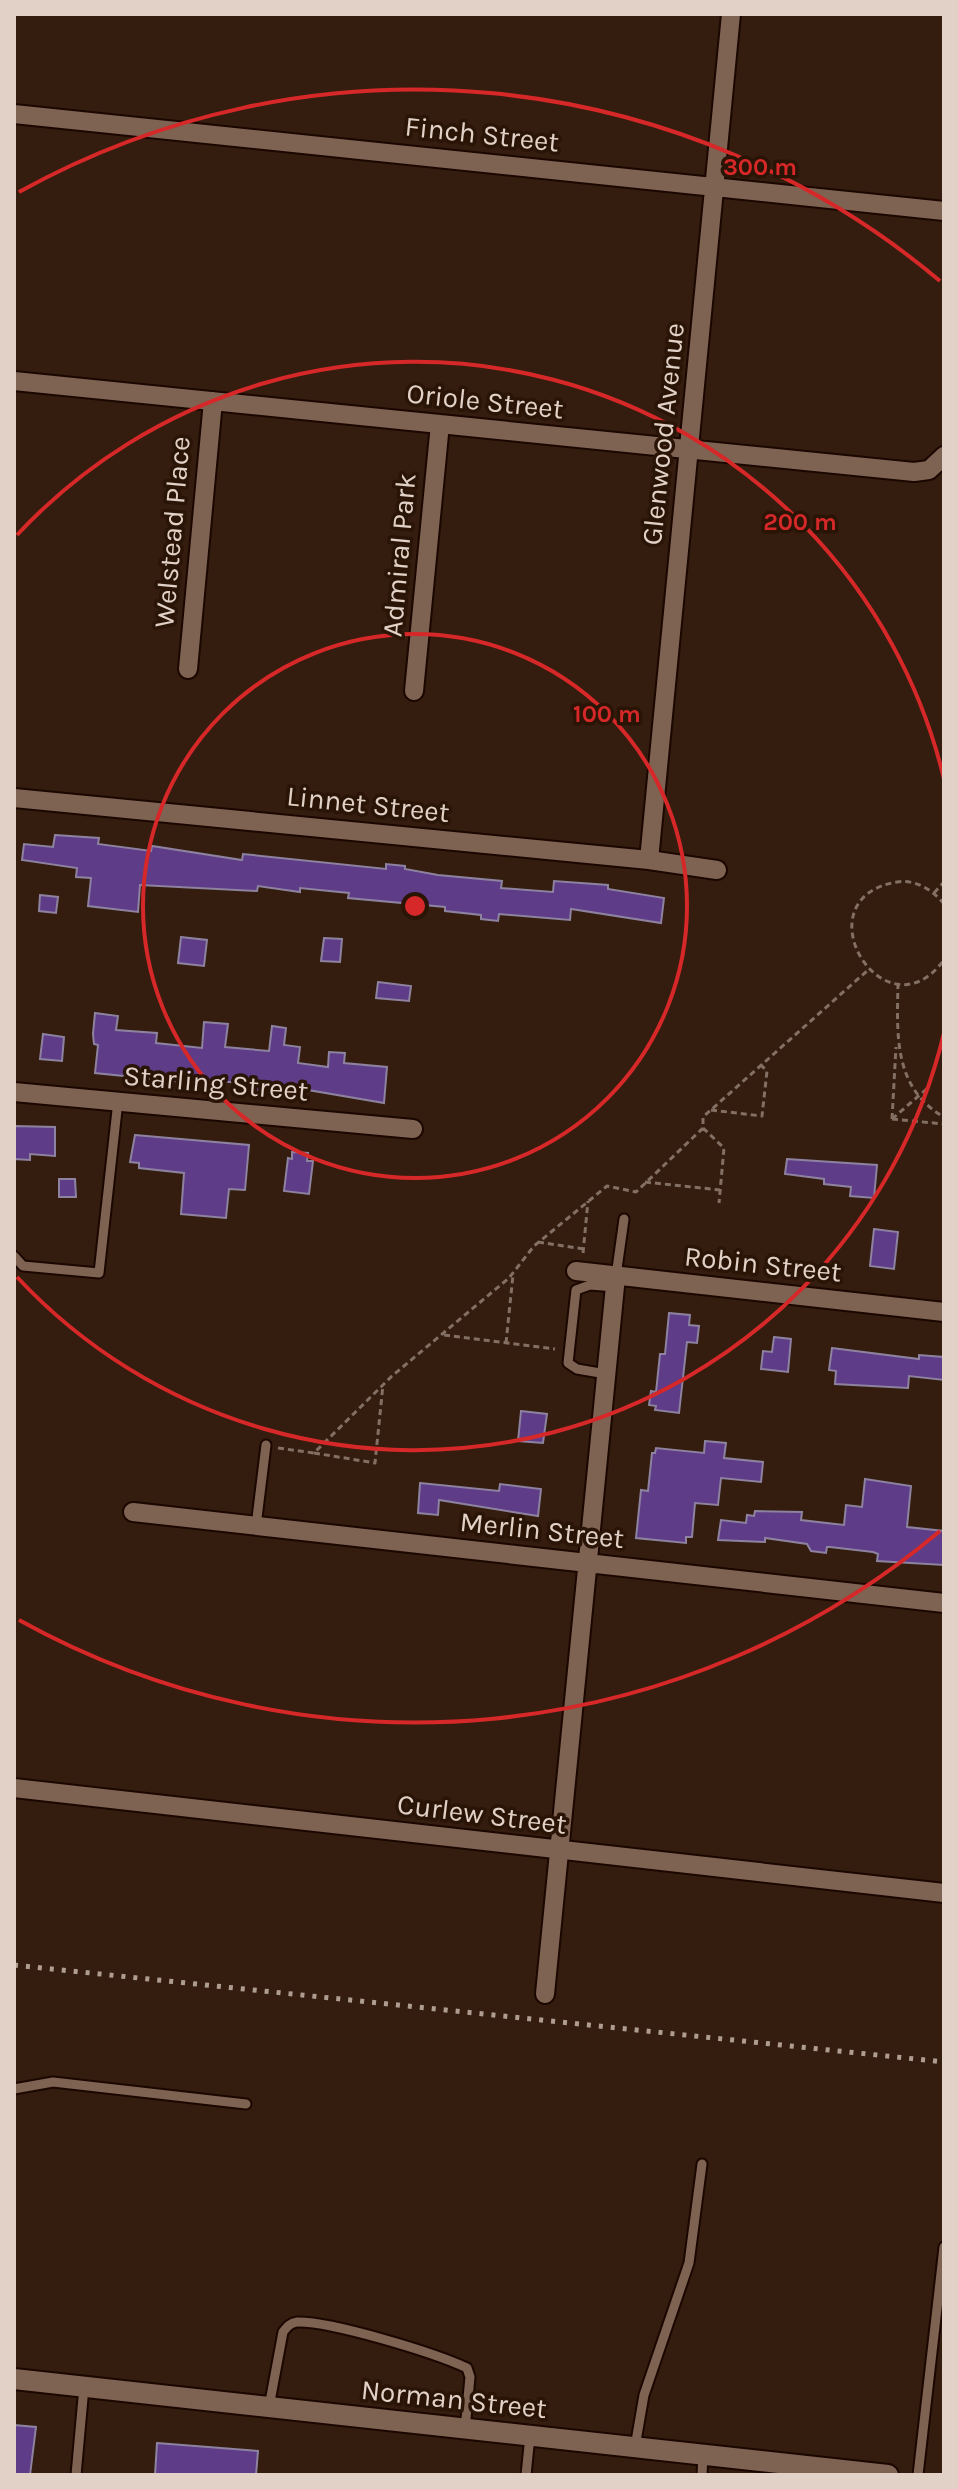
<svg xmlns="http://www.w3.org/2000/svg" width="958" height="2489" font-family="Karla,sans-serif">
<rect width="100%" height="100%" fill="#341d0f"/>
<path fill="#5f3c87" stroke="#8d829f" stroke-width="2" d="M55,835L99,838L98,844L151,851L152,846L242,860L243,854L386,869V864L405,866V869L438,875L502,881L501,888L553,892L554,881L608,885V889L664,898L661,923L571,909L570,920L499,914L498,921L481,919V915L445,911V907L348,898L349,893L300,888V892L258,886L257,891L140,885L138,912L88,906L91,878L76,877L77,868L22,860L24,844L53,847Z
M40,895L58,897L56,913L39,911Z
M181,937L207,940L204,966L178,963Z
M324,938L342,939L340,962L321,961Z
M378,982L411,986L409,1001L376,998Z
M95,1013L118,1016L116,1030L157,1033L156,1043L202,1048L204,1022L228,1024L225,1047L269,1051L272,1026L286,1028L284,1045L300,1047L298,1063L328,1067L329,1052L345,1053L344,1063L387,1067L384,1103L302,1089L301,1096L240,1089L241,1083L182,1078V1082L95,1073L98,1045L94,1044L93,1034Z
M43,1034L64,1037L62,1061L40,1059Z
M14,1126L55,1127V1156L30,1154V1160L14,1159Z
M135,1135L249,1145L245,1190L229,1189L226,1218L181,1214L184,1173L139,1168V1163L130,1162Z
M292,1152L308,1153L307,1161H313L309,1194L284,1191L288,1158L292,1159Z
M787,1159L877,1165L874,1198L850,1196L851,1187L824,1184V1179L785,1174Z
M59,1179H75L76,1197H59Z
M874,1229L898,1232L894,1269L870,1266Z
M669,1313L690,1315L689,1325L699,1326L697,1343L687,1342L679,1413L655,1410L656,1406L649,1405L651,1391L656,1392L660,1354H665Z
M774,1337L791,1339L788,1372L761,1369L763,1351L772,1352Z
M832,1348L919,1359V1355L944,1357V1380L909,1376L908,1388L835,1384L836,1371L829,1370Z
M521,1411L547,1414L543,1443L518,1441Z
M705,1441L726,1443L724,1458L763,1462L761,1482L721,1478L718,1505L695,1503L692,1537H686V1543L636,1538L641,1490L648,1491L652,1453H655L656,1448L704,1453Z
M865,1479L911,1486L907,1527L944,1531V1565L877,1561L878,1554L873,1552L830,1547H827L826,1553L811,1551L807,1544L765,1538V1542L718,1540L721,1520L746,1523L747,1515L754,1516L755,1511L802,1512L801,1520L844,1525L846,1505L862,1507Z
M420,1483L499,1491L500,1484L541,1489L538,1516L439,1500L438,1515L418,1513Z
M14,2425L36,2427L30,2475H14Z
M157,2443L258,2451L256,2475H155Z"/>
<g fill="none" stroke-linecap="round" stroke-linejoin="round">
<g stroke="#1b0700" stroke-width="13">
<path id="service" d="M14,1256L23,1266L99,1273L118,1101
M616,1276L624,1219
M606,1374L577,1369L568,1363L576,1290L590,1285L615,1287
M256,1526L266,1445
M14,2089L53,2082L246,2104
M269,2407L283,2332C287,2327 290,2323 297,2322C331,2321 435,2353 467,2368L470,2377L465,2429
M635,2447L644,2395L689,2263L702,2164
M76,2475L84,2387
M526,2475L530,2436
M702,2475L703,2455
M918,2475L944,2247"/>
</g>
<g stroke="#1b0700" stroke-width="22">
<path id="minor" d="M14,114L944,211
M14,381L914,472L929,470L944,456
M188,669L213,401
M414,691L440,424
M14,798L649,860L717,870
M649,860L731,14
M14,1092L413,1129
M576,1271L944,1312
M133,1512L944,1603
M14,1788L944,1893
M545,1994L616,1276"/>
</g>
<g stroke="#1b0700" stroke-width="24">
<path id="tertiary" d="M14,2379L888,2475"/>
</g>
<path stroke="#836f63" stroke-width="3" stroke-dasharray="6 4" stroke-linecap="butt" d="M934,893L944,882
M944,904C933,890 915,879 897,882C798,898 884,1041 944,960
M898,983C897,1034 893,1088 944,1117
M711,1110L762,1116L767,1071L760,1064
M892,1119L896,1047
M892,1119L944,1124
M892,1119L929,1087
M703,1128L724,1148L719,1203
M645,1182L720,1190
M538,1242L584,1249
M583,1253L588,1201
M444,1335L555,1349
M506,1343L513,1275
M278,1448L314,1453L392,1376L509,1278L534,1246L607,1186L636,1192L703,1128V1117L868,970
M314,1453L375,1463L383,1385"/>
<use href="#service" stroke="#7e6252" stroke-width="9"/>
<use href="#minor" stroke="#7e6252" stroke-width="18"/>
<use href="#tertiary" stroke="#7e6252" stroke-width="20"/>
<path stroke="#af9d92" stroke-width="5" stroke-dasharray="4 8" stroke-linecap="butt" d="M14,1965L944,2062"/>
</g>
<g fill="none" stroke="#d62828" stroke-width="4">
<circle cx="415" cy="906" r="272"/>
<path d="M944 1033A544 544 0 0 1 17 1277M17 535A544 544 0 0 1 944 779"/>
<path d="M940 1531A816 816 0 0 1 19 1620M19 192A816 816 0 0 1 940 281"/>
</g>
<g text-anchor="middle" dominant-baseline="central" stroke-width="7" stroke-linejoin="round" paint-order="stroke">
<g font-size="28" fill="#e1d1c7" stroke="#2a1406">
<text transform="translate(482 134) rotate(6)">Finch Street</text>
<text transform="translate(485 401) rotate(6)">Oriole Street</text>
<text transform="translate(663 434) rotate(-84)">Glenwood Avenue</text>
<text transform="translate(172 532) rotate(-85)">Welstead Place</text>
<text transform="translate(399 555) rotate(-85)">Admiral Park</text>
<text transform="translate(368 804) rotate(6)">Linnet Street</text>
<text transform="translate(216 1083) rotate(5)">Starling Street</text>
<text transform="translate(763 1264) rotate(6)">Robin Street</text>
<text transform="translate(542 1530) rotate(6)">Merlin Street</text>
<text transform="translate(482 1814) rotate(7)">Curlew Street</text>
<text transform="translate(454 2399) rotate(6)">Norman Street</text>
</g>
</g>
<circle cx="415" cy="906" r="12" fill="#d62828" stroke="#2a1406" stroke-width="4"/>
<g font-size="24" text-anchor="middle" font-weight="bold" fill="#d62828" stroke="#2a1406" stroke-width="7" stroke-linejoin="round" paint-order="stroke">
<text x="760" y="175">300 m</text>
<text x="800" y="530">200 m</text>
<text x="607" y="722">100 m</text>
</g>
<rect width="958" height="2489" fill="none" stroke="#e1d1c7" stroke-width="32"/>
</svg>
